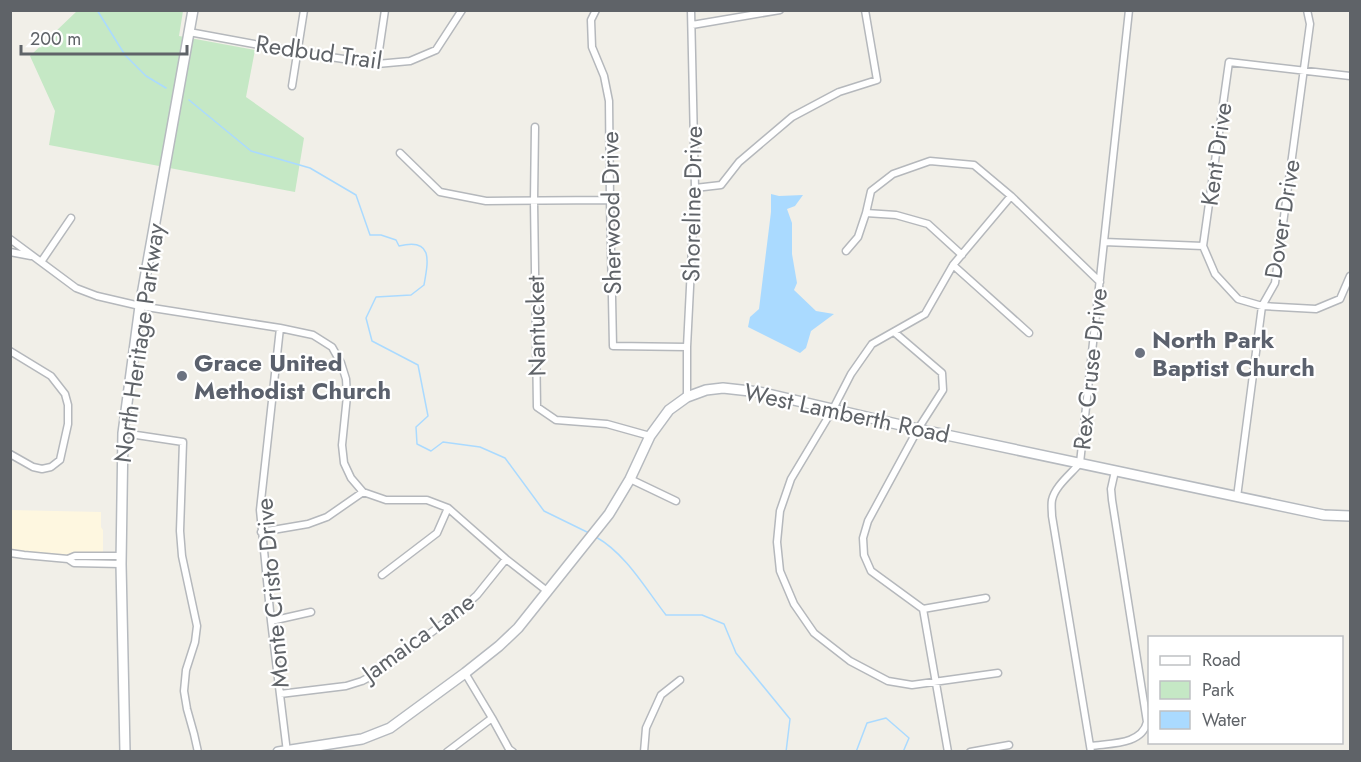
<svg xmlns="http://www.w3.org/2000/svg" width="1361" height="762" font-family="Jost,sans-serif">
<rect width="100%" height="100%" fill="#f1efe8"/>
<path fill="#fef7e0" d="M10,510L101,512V527L103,530V555H32L11,550Z"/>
<path fill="#c5e8c5" d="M77,11H183L179,36L255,50L246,97L304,138L295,192L49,145L55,111L30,56Z"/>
<path fill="#aadaff" d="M771,194L779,196L803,195L795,206L787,209L792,223V254L797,283L794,290L816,311L834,314L811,331L806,348L800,353L748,327L750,317L759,309L771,212Z"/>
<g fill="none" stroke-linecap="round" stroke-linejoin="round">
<path stroke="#aadaff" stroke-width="1.5" d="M97,10L125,55L146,76L166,88
M189,100L251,151L310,168L356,195L370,235H381L396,240L399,246C434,237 428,262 424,285L411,295L376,297L366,318L372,341L418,365L428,416L416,427L417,444L431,451L443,442L480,447L505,458L544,511L589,533
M596,537C626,554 645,588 666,615H702L724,624L736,653L790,719L786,752
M856,752L867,723L886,718L909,738L903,752"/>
<g stroke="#b5b8bc" stroke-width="9">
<path id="street" d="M596,10L591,20L592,47L604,76L609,101L610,200L613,346L687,347
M692,25L780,10
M189,32L297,52L377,64L410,61L436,50L462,10
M377,64L385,10
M292,86L304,10
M535,127L534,201L537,407L556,420L607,424L650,436
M400,153L440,192L486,201L610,200
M695,188L721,185L739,162L792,117L839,92L877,80L865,10
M866,213L896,215L928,224L962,255
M10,239L76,288L97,296L140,306L280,328L313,335L332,347L341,363L346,379L347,396L342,445L344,463L351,478L363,492L386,500H427L448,508L506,559L547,591
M1104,242L1203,246
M1203,246L1229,62L1350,76
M1203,246L1215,274L1238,299L1262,306L1316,309L1340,299L1350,276
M846,251L858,237L866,213L871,191L893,174L930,161L974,165L1011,196L1100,282
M10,252L31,256
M41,262L71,218
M953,265L1029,333
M280,328L260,510L271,621L287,752
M894,332L942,373L943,390L918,429L868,521L863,538L864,555L871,571L923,609L948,752
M10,351L51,376L65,394L68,405V424L60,460L51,467L42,469L33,467L10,454
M687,397V347L695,188L691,10
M123,433L183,442L180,531L182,556L197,626L195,642L186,670L184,691L187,709L194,734L198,752
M630,479L676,501
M1237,497L1262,306L1275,283L1310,24L1307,10
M261,532L308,524L327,517L363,492
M10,553L24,555L68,559L74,563L121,564
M68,559L75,556H121
M382,575L437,533L448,508
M923,609L986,598
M271,621L311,612
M465,673L492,718L509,749L513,752
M998,673L912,685L888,681L850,661L814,633L794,604L780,571L777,542L780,511L791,479L833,409L851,374L872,344L925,314L953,265L1011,196
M280,694L346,686L362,681L377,673L456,614L477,595L506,559
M1091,746C1110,743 1142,745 1147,722L1112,500L1111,489L1115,471
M447,752L492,718
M644,752L646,728L661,695L680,680
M970,752L1009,745
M1091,752L1052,516C1052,511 1051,505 1052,500C1055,486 1071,474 1080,463L1129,10"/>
</g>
<g stroke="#b6babf" stroke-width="12">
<path id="secondary" d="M125,752L121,564L123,433L140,306L193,10
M278,752L362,739L390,728L465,673L499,646L518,628L609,514L630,479L650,436L669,410L687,397L706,390L723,388L759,392L918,429L1324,515L1350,516"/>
</g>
<use href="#street" stroke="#fff" stroke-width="6"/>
<use href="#secondary" stroke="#fff" stroke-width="9"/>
</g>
<g fill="#6b7280" stroke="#fff" stroke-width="2">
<circle cx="1140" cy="353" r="6"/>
<circle cx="182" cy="376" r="6"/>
</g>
<g text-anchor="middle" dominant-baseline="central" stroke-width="4.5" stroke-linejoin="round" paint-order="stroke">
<g font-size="24" fill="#5f6368" stroke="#fff">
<text transform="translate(319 52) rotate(8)">Redbud Trail</text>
<text transform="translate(1216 154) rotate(-82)">Kent Drive</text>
<text transform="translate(692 204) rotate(-89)">Shoreline Drive</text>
<text transform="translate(611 213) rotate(-91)">Sherwood Drive</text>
<text transform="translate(1282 219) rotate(-81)">Dover Drive</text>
<text transform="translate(536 326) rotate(-91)">Nantucket</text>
<text transform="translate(139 343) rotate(-82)">North Heritage Parkway</text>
<text transform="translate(1090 369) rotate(-84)">Rex Cruse Drive</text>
<text transform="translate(847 413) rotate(12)">West Lamberth Road</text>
<text transform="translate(272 593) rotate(-95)">Monte Cristo Drive</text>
<text transform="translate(418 637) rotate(-36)">Jamaica Lane</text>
</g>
<g font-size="24" font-weight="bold" fill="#5b616d" stroke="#fff" text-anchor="start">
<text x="1152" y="339">North Park<tspan x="1152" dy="28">Baptist Church</tspan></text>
<text x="194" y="362">Grace United<tspan x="194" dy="28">Methodist Church</tspan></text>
</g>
</g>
<rect width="1361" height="762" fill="none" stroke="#5f6368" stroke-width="24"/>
<rect x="1148" y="636" width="195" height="108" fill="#ffffff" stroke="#bfc1c3" stroke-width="1.5"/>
<rect x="1160" y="656" width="30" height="9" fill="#ffffff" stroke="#bfc1c3" stroke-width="1.5"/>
<text x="1202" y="666" font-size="18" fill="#5f6368">Road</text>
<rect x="1160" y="681" width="30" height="18" fill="#c5e8c5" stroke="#bfc1c3" stroke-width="1.5"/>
<text x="1202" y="696" font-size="18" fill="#5f6368">Park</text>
<rect x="1160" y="711" width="30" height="18" fill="#aadaff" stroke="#bfc1c3" stroke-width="1.5"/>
<text x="1202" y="726" font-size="18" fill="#5f6368">Water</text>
<path d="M21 45v9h166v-9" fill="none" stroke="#5f6368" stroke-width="3"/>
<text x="30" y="45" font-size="18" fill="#5f6368" stroke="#ffffff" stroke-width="4.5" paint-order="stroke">200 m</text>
</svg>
